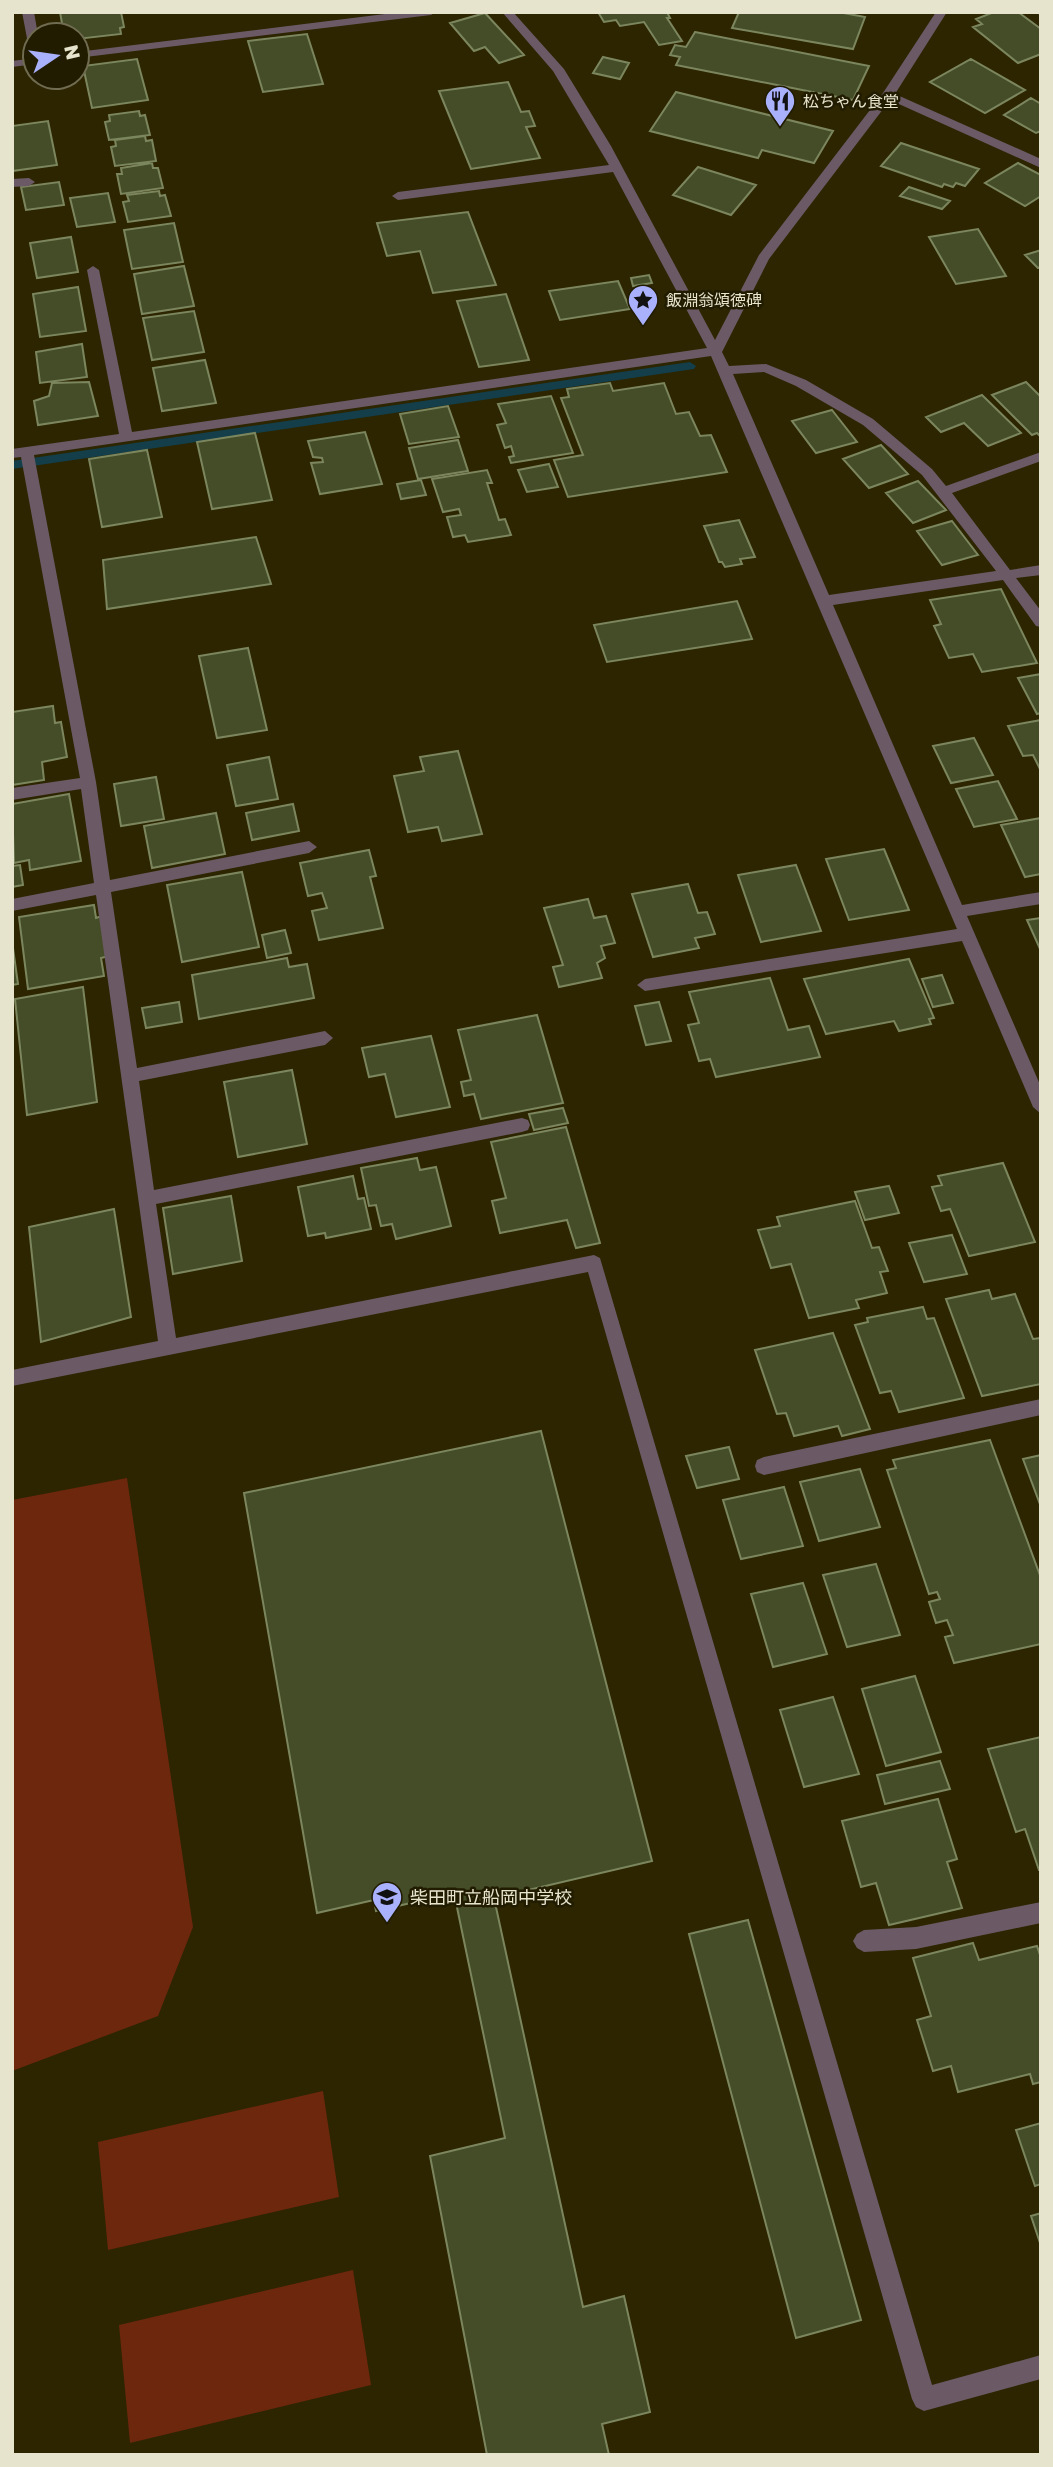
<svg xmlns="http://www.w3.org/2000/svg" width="1053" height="2467" font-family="'Golos Text','Noto Sans JP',sans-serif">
<rect width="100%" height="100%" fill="#2c2500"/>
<path fill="#6c270d" d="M127,1478L193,1927L158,2016L12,2071V1500Z
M323,2091L339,2197L108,2250L98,2142Z
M353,2270L371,2385L130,2443L119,2325Z"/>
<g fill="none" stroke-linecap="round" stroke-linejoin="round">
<path fill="#133e4a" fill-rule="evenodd" d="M690,362L696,366L694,369L12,469V461Z"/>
</g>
<path fill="#444d27" stroke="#7c865e" stroke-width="2" d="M60,12H121L124,27L120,28L121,34L77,39V35H64Z
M598,12H667L670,18H667L682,41L659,45L644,22L620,26L616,20L604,22Z
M739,12H838L865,17L853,49L732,28Z
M994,12H1018L1041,29V54L1018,63L973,27L982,24L976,19Z
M485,13L524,55L499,63L485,47L474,51L450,23Z
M695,32L869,66L853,100L676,65L680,57L670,55L675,45L686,47Z
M307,34L323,84L263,92L248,41Z
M603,57L629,63L620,79L593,73Z
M137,59L148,100L92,108L83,66Z
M971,59L1025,90L985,113L930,82Z
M508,82L521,112L529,111L535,126L526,127L540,158L471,169L439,91Z
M676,92L833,131L814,163L762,150L758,158L650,131Z
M1031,98L1041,104V131L1036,133L1004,115Z
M139,111L140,116L145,115L150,135L109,140L105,122L110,121L109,115Z
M48,121L57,165L12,171V126Z
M145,136L146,141L152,140L156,161L115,166L111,147L116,146L115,140Z
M901,143L979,169L965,186L956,183L953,187L944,184L942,187L881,166Z
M152,163L153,168H158L163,188L121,194L117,174H122L121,168Z
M1018,163L1041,175V196L1025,206L985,183Z
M698,167L756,185L731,215L673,195Z
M59,182L64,205L26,210L21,187Z
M909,187L950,201L942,209L900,196Z
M159,191L160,196L165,195L171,216L128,222L123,202L129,201L127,195Z
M108,193L115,222L77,227L70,198Z
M468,212L496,285L433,293L420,251L387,256L377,223Z
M174,223L183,262L132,269L124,230Z
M978,229L1006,276L956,284L929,237Z
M71,237L78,272L37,278L30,243Z
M1041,250V267L1038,268L1025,255Z
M184,266L194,306L142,314L134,274Z
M649,275L652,283L633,286L631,278Z
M618,281L630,309L560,320L549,291Z
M78,287L86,331L40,337L33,294Z
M506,294L529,360L479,367L457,301Z
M194,311L204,352L152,360L143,318Z
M82,344L87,377L40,383L36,352Z
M205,360L216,403L162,411L153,368Z
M89,382L98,416L38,425L34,401L49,396L52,383Z
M1026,382L1041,397V437L1037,433L1032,435L992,395Z
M610,383L613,391L664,383L676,414L689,412L700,436L711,435L727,472L568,497L554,460L583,455L561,398L569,397L567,389Z
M982,395L1021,433L988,446L964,423L941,432L926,417Z
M551,396L573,453L511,463L509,457L514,456L511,446L505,448L497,425L506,423L498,404Z
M448,406L459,437L409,444L400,414Z
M832,410L857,442L816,453L792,421Z
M365,432L382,484L320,494L311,463L323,462L322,458L313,457L308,441Z
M255,433L272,500L212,509L197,442Z
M458,440L468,471L418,479L409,448Z
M881,445L908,474L869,488L843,459Z
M147,450L162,517L102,527L89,459Z
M549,464L558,487L527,492L518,470Z
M487,470L492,483H487L499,520L505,519L511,535L468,542L465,535L453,537L447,517L461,515L459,509L443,512L432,479Z
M421,480L426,495L401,499L397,484Z
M918,481L946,510L913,523L886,493Z
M739,520L755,557L740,559L742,564L725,567L722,562H719L704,526Z
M952,521L978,555L942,565L917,531Z
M256,537L271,584L107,609L103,560Z
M1001,589L1037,663L982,672L973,654L949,658L934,626L941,624L930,600Z
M737,601L752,639L607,662L594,625Z
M248,648L267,730L217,738L199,656Z
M1041,674V713L1037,714L1018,678Z
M53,706L55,723L61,722L67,757L42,762L44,780L12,785V712Z
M1041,720V771L1033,755L1023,756L1008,726Z
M974,738L993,775L951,783L933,746Z
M458,751L482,834L442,841L438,827L408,832L394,776L424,771L420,757Z
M269,757L278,799L236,806L227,765Z
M156,777L164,819L121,826L114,784Z
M998,781L1017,819L974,827L956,789Z
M69,794L81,861L30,870L29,860L14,863L12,804Z
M293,804L299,831L252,840L246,813Z
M216,813L225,854L152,868L144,826Z
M1041,818V874L1025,877L1001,825Z
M884,849L909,910L849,920L826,859Z
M369,850L376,876L370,877L383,928L319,940L312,911L327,908L322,893L308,896L300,863Z
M20,865L23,885L12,887V866Z
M796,865L821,931L761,942L738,875Z
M242,872L259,947L182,962L167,885Z
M688,884L698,913L707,912L715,934L695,938L699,948L653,957L632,894Z
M588,899L594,918L606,916L615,943L601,946L605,958L597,963L602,978L559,987L553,967L563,965L544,908Z
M94,905L96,918L102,916L109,956L101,958L104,976L28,989L19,917Z
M1041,918V951L1027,920Z
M285,930L291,953L267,958L262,935Z
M12,941L18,984L12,985Z
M287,958L289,967L307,964L314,998L199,1019L192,975Z
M909,959L934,1018L929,1019L931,1024L899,1031L894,1021L826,1034L804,979Z
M942,975L953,1003L933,1007L922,979Z
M770,978L788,1030L809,1026L820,1057L716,1077L710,1059L699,1061L688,1025L699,1023L689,992Z
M83,987L97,1102L27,1115L15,999Z
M179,1002L182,1022L146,1028L142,1008Z
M659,1002L671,1041L646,1045L635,1006Z
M537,1015L563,1103L481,1119L474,1094L464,1096L461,1082L471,1080L458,1030Z
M431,1036L450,1107L396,1117L385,1074L369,1077L362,1048Z
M292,1070L307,1144L238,1157L224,1082Z
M563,1108L568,1123L534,1130L529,1114Z
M566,1127L600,1243L576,1248L567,1220L500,1233L492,1201L506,1198L491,1142Z
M417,1158L420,1170L436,1167L451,1226L396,1239L392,1224L381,1226L376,1205L369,1206L361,1168Z
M1003,1163L1035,1242L969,1256L950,1209L941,1211L932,1187L942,1185L938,1176Z
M353,1176L358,1199L364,1198L371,1229L326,1238L325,1233L308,1236L298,1187Z
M889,1186L899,1213L865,1220L855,1192Z
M231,1196L242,1261L173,1274L163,1208Z
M855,1201L872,1248L879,1247L888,1271L880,1272L887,1293L856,1300L859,1308L809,1318L791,1264L771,1268L758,1230L780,1226L777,1217Z
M114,1209L131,1317L41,1342L29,1227Z
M952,1235L967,1274L924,1282L909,1243Z
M989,1290L992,1299L1015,1294L1033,1339L1041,1338V1384L982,1396L946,1299Z
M923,1307L927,1319L934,1318L964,1398L899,1412L891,1391L880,1393L855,1325L868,1322L867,1318Z
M833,1333L870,1429L842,1436L838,1426L794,1436L786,1413L777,1414L755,1350Z
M541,1431L652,1861L494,1898L583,2307L624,2296L650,2412L602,2424L609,2455H487L430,2156L505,2138L454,1893L376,1911L374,1900L317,1913L244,1493Z
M990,1440L1041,1578V1644L954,1663L945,1637L953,1635L947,1620L936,1623L929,1602L940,1599L937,1592L929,1594L887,1470L896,1468L893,1460Z
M729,1447L739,1479L697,1488L686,1456Z
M1041,1455V1507L1023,1459Z
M860,1469L880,1527L819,1541L800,1482Z
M784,1487L803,1546L741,1559L723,1500Z
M876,1564L900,1635L847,1647L823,1575Z
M803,1583L827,1654L773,1667L751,1594Z
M915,1676L941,1752L886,1766L862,1689Z
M833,1697L859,1774L804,1787L780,1710Z
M1041,1737V1870H1039L1025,1829L1016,1832L988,1749Z
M940,1761L950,1789L885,1804L877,1775Z
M938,1799L957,1859L947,1862L962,1908L889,1925L876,1883L861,1887L842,1821Z
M748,1920L861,2320L796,2338L689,1934Z
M973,1943L979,1960L1037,1946L1041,1958V2082L1033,2084L1030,2074L958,2092L951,2066L933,2071L917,2020L931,2016L913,1958Z
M1041,2123V2184L1035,2186L1016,2130Z
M1041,2213V2246L1031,2216Z"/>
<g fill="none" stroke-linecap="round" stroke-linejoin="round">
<path fill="#6b5a65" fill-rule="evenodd" d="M22,12H34L38,35H35V52L29,49Z
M401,12H436L431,15L77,58V52Z
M502,12H513L564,69L611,146L715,340L759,255L883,93L936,12H947L895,94L1041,159V168L890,100L769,259L722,352L729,366L766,364L806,380L873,419L932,469L946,486L1041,452V461L952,493L1010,570L1041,565V575L1016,578L1041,611V627L1036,626L1003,580L833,605L962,905L1041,892V904L967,916L1041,1087V1114L1033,1107L962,941L645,991L637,985L645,979L957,929L711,356L34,455L96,782L110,880L309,841L317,847L309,853L111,892L137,1068L325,1031L333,1038L325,1045L139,1081L154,1190L522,1118L528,1120L530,1125L528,1130L522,1132L156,1204L176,1338L594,1255L600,1258L932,2385L1041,2355V2379L924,2411L916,2407L912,2399L588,1272L12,1386V1370L158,1341L96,895L12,911V899L94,883L81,789L12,800V788L80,778L21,457L12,458V449L119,434L87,270L93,266L99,270L132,432L707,348L613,172L398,200L392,196L398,192L609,165L553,71ZM764,372L796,386L863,425L922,475L996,571L829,595L733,374Z
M1035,12H1041V16Z
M35,58V64L12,67V61Z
M12,179L29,178L35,182L29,186L12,187Z
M1041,1399V1415L764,1475L757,1472L755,1466L757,1460L764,1457Z
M1041,1902V1923L916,1949L864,1952L857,1948L853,1941L857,1934L864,1930L916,1927Z"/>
</g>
<defs>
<g id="restaurant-pin" transform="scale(1.575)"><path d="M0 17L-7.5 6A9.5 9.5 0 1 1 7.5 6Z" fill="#a9b0fc" stroke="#211c00"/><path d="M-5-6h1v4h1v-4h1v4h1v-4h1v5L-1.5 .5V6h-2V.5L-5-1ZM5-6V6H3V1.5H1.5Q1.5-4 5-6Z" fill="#111"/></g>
<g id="sight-pin" transform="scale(1.575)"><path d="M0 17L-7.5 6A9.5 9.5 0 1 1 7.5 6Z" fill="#a9b0fc" stroke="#211c00"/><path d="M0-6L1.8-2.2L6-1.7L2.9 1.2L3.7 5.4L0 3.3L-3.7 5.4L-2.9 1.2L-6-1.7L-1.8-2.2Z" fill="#111"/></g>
<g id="school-pin" transform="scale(1.575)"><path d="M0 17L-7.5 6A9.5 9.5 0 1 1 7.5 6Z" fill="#a9b0fc" stroke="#211c00"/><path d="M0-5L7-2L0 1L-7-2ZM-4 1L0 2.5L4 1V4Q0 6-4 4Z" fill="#111"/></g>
</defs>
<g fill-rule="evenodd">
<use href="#restaurant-pin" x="780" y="101"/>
<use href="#sight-pin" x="643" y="300"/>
<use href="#school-pin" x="387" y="1897"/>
</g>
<g text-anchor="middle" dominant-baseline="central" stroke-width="5" stroke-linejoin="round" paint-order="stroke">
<g font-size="16" fill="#e7e4ce" stroke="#211c00" text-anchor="start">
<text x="803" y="101">松ちゃん食堂</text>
<text x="666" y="300">飯淵翁頌徳碑</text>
</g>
<g font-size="18" fill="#e7e4ce" stroke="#211c00" text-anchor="start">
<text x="410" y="1897">柴田町立船岡中学校</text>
</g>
</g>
<rect width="1053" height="2467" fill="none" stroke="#e7e4ce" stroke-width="28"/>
<g transform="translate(56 56) rotate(77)"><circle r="33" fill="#211c00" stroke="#706c52" stroke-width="2"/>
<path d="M0-5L12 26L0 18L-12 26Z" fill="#a9b0fc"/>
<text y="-10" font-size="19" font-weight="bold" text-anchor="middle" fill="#e7e4ce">N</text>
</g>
</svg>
